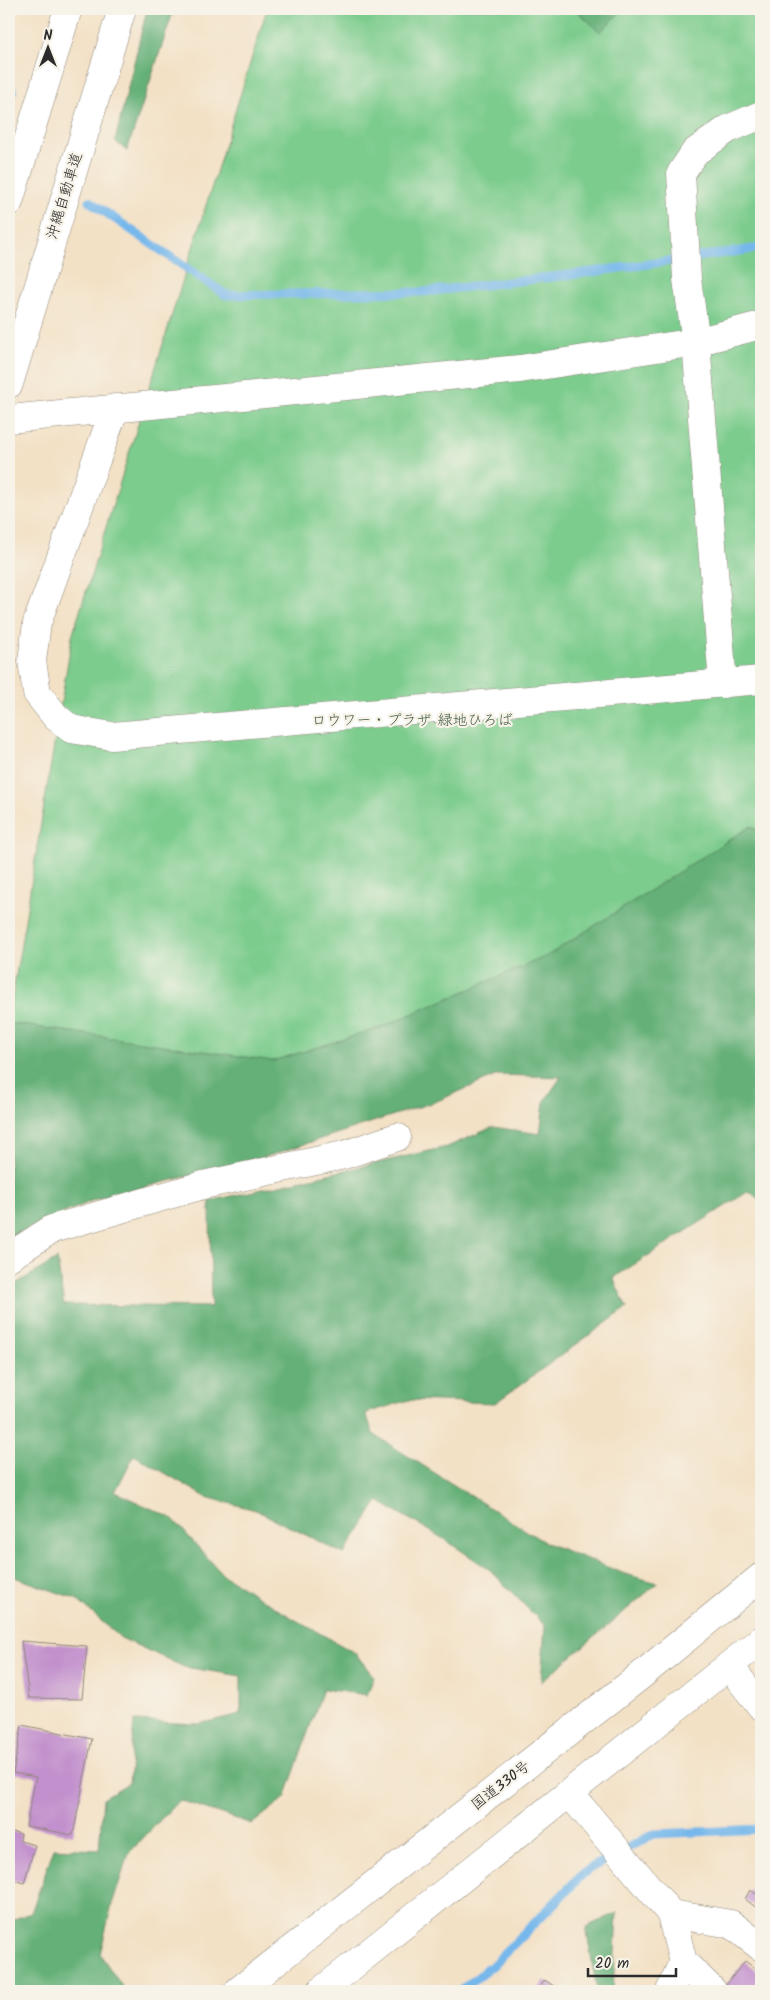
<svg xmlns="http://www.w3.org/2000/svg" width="770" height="2000" font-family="Kalam,'Klee One',sans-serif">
<rect width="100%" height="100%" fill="#f7f3e8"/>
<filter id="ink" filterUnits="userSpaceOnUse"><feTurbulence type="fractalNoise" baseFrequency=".02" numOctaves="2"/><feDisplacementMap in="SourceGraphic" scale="10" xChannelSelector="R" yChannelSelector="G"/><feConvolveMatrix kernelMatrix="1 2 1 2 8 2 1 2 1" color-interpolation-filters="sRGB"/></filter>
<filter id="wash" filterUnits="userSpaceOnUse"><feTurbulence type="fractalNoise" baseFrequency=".0096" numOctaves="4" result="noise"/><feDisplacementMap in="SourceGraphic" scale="20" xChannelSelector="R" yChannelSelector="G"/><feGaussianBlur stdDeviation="1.12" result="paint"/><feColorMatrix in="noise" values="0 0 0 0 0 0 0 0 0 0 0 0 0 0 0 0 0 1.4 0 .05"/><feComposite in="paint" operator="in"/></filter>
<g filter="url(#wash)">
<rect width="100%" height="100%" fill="#f3e1c6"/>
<path fill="#7ccc8d" stroke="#547c5c" d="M267,9H761V1013L9,1134V1017L72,637Z"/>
<path fill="#65b078" stroke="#486e52" d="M147,9H174L127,151L115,141Z
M575,9H624L600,32Z
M751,826L761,833V1201L749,1191L613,1278L627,1308L495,1403L409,1400L366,1413L373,1434L544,1542L625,1574L658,1583L541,1682L545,1626L490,1570L444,1539L378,1501L344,1554L256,1510L206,1497L134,1455L115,1492L172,1518L223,1575L294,1619L355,1653L374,1677L367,1695L323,1689L285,1798L252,1824L179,1800L129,1853L112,1904L100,1954L125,1991H9V1921L31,1913L54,1848L99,1850L103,1798L129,1783L134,1721L198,1724L241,1714V1676L184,1667L121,1638L76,1599L9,1575V1288L57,1259L64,1305L211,1307L210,1201L447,1147L493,1127L540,1134L544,1102L561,1077L498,1075L437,1101L262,1158L96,1199L9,1237V1023L273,1061L379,1028L547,956Z
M617,1913L613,1991H597L586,1927Z"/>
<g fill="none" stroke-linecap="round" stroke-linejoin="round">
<path stroke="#76b8eb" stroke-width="9" d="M9,85L13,91
M89,201L226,295L424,292L577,274L761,248
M460,1991L492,1966L587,1870L654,1834L761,1829"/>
</g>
<g id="blocks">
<path fill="#c291cd" d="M21,1641L87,1646L82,1699L29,1698Z
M22,1725L92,1739L73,1835L26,1826L36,1777L13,1773Z
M9,1831L21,1834L20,1841L35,1845L24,1883L9,1879Z
M750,1890L761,1897V1911L745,1899Z
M745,1961L761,1973V1991H721Z
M545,1980L561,1991H537Z"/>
</g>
</g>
<g filter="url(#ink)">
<use href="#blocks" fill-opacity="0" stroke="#8f8678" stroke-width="1"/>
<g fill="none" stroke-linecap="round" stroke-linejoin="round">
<g stroke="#8f8678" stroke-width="29">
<path id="minor" d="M115,408L37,623L32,661L37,693L56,717L71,729L112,736L761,680
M9,419L520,369L696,342L761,325
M723,684L696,342L687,279L681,173L695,152L728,129L761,115
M9,1257L52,1229L203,1185L344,1155L397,1137
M729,1666L761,1706
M570,1794L671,1914L683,1962L713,1991
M671,1914L731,1924L761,1947
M670,1991L683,1962"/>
</g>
<g stroke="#8f8678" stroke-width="29">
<path id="highway" d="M9,202L68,9
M9,384L122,9
M238,1991L639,1677L761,1577
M321,1991L761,1640"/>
</g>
<use href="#minor" stroke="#fff" stroke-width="28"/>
<use href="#highway" stroke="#fff" stroke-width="28"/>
</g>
</g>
<g text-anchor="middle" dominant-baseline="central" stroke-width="4.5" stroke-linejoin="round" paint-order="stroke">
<g font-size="15" fill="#2b2b2b" stroke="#f7f3e8">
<text transform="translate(65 196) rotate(-73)">沖縄自動車道</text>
<text transform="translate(501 1786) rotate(-38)">国道330号</text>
</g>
<g font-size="15" fill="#435b48" stroke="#f7f3e8">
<text x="412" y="721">ロウワー・プラザ 緑地ひろば</text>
</g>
</g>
<rect width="770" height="2000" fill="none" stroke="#f7f3e8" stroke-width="30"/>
<g transform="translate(48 48)" stroke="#f7f3e8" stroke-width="4" paint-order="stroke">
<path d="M0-4L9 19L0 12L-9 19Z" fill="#2b2b2b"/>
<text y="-8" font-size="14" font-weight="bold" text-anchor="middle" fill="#2b2b2b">N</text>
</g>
<path d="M588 1968v8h88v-8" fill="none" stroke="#2b2b2b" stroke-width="2.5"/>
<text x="595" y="1968" font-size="15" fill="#2b2b2b" stroke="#f7f3e8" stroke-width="4" paint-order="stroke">20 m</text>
</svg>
